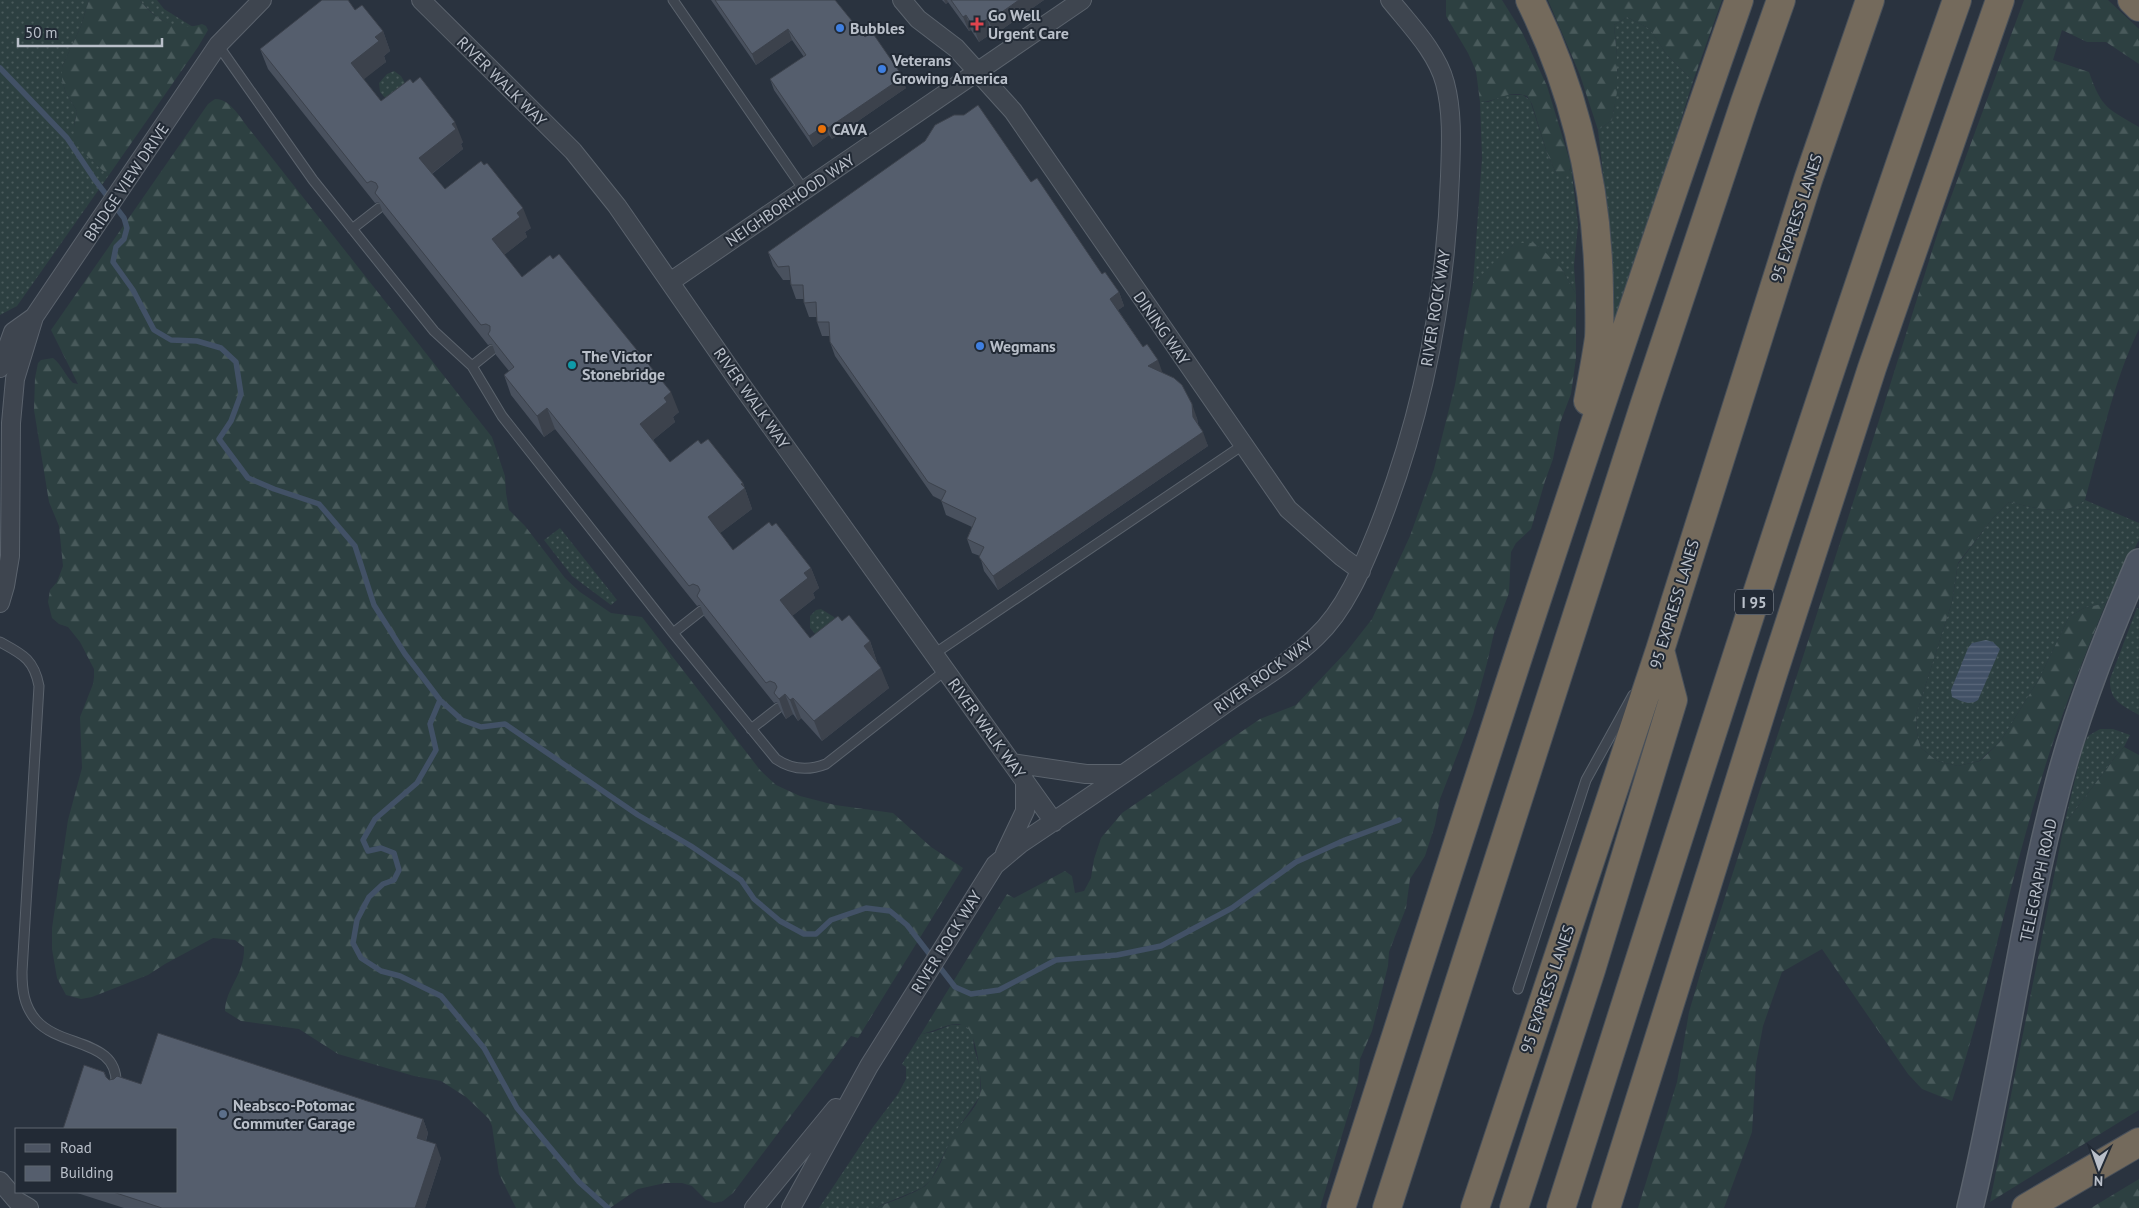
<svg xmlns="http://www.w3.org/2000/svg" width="2139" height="1208" font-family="'PT Sans',sans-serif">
<defs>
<pattern id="grass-dots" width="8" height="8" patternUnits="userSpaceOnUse" patternTransform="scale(1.25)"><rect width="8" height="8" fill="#2d4041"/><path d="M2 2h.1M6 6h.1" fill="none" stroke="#495a5b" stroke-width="1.8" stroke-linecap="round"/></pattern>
<pattern id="forest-firs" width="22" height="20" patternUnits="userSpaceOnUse" patternTransform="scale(1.25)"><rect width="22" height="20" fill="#2d4041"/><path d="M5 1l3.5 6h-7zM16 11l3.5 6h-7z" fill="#495a5b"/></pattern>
<pattern id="water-rules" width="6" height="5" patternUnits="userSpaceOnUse" patternTransform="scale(1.25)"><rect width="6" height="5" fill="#425166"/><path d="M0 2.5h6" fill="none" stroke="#5b687b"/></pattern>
</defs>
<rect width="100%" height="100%" fill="#2a333f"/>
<path fill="url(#grass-dots)" d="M0,0H89L81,26L62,67V80L66,93L77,111C77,116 74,122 74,127C75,145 95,165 109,175L17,306L0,315Z
M140,0H157L164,9L193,27C173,31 152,16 140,0Z
M1627,17L1650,29L1667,55L1693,81L1610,350L1613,283L1611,243L1598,130L1612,120C1619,85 1618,60 1614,25Z
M394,71L401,76L405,83L387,100L380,92L379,83L387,74Z
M1505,95H1523L1530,100L1547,153L1557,175L1570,170L1571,165L1578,225L1574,266L1576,294L1561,268L1534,243L1513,245L1473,284L1482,158L1480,102H1488Z
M2085,500L2139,523V540L2106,603L2084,608L2069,617L2039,679L2000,742L1979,761L1958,766L1937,761L1921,748L1917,733L1916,715L1952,602L1958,564L1993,518L2009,502C2033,507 2064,518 2085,500Z
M560,528L617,600L611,605L572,576L544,540Z
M2137,608L2139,609V715C2122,705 2109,701 2110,679Z
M821,609L834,617L837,621L816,635L810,628V616L816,610Z
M2100,729H2113L2130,735L2124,747L2116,756L2064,825L2083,746L2088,736Z
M951,1025H964L970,1029L973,1035L974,1048L980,1068V1096L954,1134L931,1180L922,1188L874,1208H819L873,1127L898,1094L906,1079V1067L902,1064L921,1034L933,1032Z"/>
<path fill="url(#forest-firs)" d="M89,0H140C155,21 178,32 202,24L206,26L208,30L198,47L109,175C96,166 76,147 74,131C73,124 77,118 77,111L66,93L62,80V67L81,26Z
M1446,0H1502L1522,32L1547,86L1571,165C1570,171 1567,175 1560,177L1557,175L1547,153L1532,104L1527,96C1508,89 1497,102 1480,102L1476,71L1468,53L1446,16Z
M1548,0H1722L1693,81L1667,55L1650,29L1627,17L1614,25L1617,57V92L1612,120L1598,130L1580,75Z
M2024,0H2108L2139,29V64L2106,42H2087L2062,30L2053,60L2089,72C2102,109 2107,108 2139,127V329C2113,382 2101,443 2085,500C2064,518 2033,507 2009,502L1993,518L1958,563L1952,602L1916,715L1917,733L1921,748L1937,761L1958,766L1980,761L2000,742L2039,679L2069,617L2084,608L2106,603C2079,670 2053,735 2034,804C2005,903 1985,1003 1952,1101L1922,1089L1908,1074L1822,949L1782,972L1763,1026L1756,1064L1752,1132L1724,1208H1638L1677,1082L1689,1012L1701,971L1859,484L1938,232Z
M215,99C230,98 241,119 250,130L492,437L505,476L506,493L509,510L525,526L565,578L580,592L611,613L642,617L760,770L776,785L800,796L835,805L893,813L931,847L963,868L858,1038L851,1036L733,1193L723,1201L714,1203L706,1200L692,1186L682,1183H665L638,1189L610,1208H516L499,1174L492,1126L489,1119L466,1097L441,1081L414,1076L338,1054L299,1029L241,1021L225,1011C226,987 245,975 244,947L235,940L213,938L165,964L148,975L92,997L81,999L66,995L57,978L52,949V928L68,820L82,768L80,717L93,684L94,677V669L80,642L68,627L59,624L52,618L48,602L50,590L57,582L63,566L59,526L49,502L34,410L35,378L38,363L41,360L53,358C62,365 65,375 73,383L78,384L51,330L208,104Z
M1518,243H1534L1546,253L1561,268L1576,294V358L1571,394L1560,423L1553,459L1545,481L1531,529L1516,543L1511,552L1509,593L1494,633L1487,663L1473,714L1440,799L1435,825L1425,856L1410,879L1406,908L1389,952L1388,966L1372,1031L1360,1059L1358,1082L1320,1208H874C883,1205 921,1191 926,1185C937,1176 946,1149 953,1135C961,1122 977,1109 980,1094C983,1082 976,1030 965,1026C951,1020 935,1032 921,1034L1007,894L1014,898L1065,871L1072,876L1075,893L1084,891L1091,878L1094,859L1101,838L1122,813L1260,719L1296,705L1347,651L1372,619L1410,536L1434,469L1455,385L1473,284L1498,258L1513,245Z
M2124,747L2139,755V1110L1990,1202L2064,825L2116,756Z
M2139,1179V1208H2091Z"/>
<path fill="url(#water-rules)" d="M1986,640L1993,642L2000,649L1978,700C1970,706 1961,701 1952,697L1951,690L1968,648L1972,643Z"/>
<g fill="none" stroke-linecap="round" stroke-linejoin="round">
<path stroke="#425166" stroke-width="5.5" d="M0,68L67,138L95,180L124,218L127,228L124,239L116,247L113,262L133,290L154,330L171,340L197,341L221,348L236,362L241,394L231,421L219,439L248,478L274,489L319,504L355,546L374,605L405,654L440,700L462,720L481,727L505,724L638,815L691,846L741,880L754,899L780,921L804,934H816L831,920L866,908L890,911L907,925L955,987L971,994L999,990L1056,960L1117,955L1161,946L1232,908L1296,862L1345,840L1399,820
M440,700L430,724L436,750L417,783L375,819L363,840L368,851L381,848L394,853L399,870L394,880L383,884L369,897L357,920L353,943L361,958L381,971L400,976L441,996L484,1048L517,1108L579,1182L608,1208"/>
<g stroke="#5b636d" stroke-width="11">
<path id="lane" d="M673,0L804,190
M218,45L313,180L434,331L472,366L502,416L673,633L776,759C792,770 808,771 826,764L946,670
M352,229L379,208
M472,366L492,350
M673,633L701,611
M0,642C22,654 34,659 39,686L22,972C22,990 24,1006 36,1020C61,1049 120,1038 116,1087
M934,654L1243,445
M751,729L778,708
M1518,989L1586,780L1633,695"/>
</g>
<g stroke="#5b636d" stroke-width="20">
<path id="street" d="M421,0L573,151L617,206L737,379L1054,822
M902,0L918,19L956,48L1013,111L1288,509L1342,557L1361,571
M670,282L1082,0
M0,368L13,332L34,317L218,45L262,0
M0,603L5,586L10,556L11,423L15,379L34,317
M1012,763L1086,774H1122
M1005,853L1025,811V781
M0,1181L17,1201L29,1208
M754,1208L836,1108
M791,1208L869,1066L995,865L1020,844C1087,799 1153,754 1219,708C1251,685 1287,665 1316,637C1346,609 1363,566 1378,529C1422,417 1446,297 1450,176C1451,146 1453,113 1445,83C1437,52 1410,25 1390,0"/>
</g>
<g stroke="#5b636d" stroke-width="28">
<path id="secondary" d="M1970,1208C2004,1068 2021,925 2058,785C2078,708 2108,635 2139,562"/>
</g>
<g stroke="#48505a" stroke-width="30">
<path id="highway" d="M1530,0C1575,91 1598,191 1599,292C1599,307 1600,323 1599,338C1596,359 1592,380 1588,401
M2132,0L2139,7
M1341,1208C1470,804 1599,400 1739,0
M1387,1208L1645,403L1745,102L1781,0
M1475,1208L1660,650L1808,180L1870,0
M1514,1208L1591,970L1673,700L1660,650
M1561,1208C1689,804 1816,400 1957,0
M1606,1208L1773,674L1872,368L2000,0
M2026,1208L2139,1142"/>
</g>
<use href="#lane" stroke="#3e454f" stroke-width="9"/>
<use href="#street" stroke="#3e454f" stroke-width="18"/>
<use href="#secondary" stroke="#4c5462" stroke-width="25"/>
<use href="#highway" stroke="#746a5c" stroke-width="28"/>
</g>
<path fill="#49515e" d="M711,0H835L906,88L832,139L829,135L813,147L774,90L770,79L804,57L792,40L756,65Z
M942,0H1044L994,35L992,33L979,42L971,30L969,31L948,2L946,4Z
M355,10L383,31L390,51L384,56L386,62L363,79L381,101L463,142L461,144L463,149L432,174L445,189L531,228L525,232L527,237L504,255L522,277L679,412L673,417L675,422L653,440L670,462L701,444L743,483L752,509L720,533L733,550L772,526L811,568L819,588L813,593L815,598L792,616L810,638L842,621L870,641L877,662L889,688L822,741L801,718L798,721L793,714L786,719L782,713L777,702L774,703L704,616L700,605L697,606L555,429L544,437L511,395L504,375L509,371L496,355L492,344L488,345L383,213L379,202L375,203L268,69L260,49Z
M1031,182L1102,274L1119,292L1124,306L1118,310L1143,347L1197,418L1198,424L1208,446L998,590L984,571L980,556L972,553L967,539L972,527L946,515L941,500L933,496L835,356L830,342V336H822L817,322V317H809L804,303V299H796L791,285L790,280H783L773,266L768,252Z
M104,1072L107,1078L109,1080L423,1119L428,1133L426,1141L441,1158L425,1208H124L74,1192H176L63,1129Z"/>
<path fill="#3c424c" d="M944,0H947L948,2L946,4Z
M1019,0H1044L994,35L989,21Z
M966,15L971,30L969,31L963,17Z
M987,19L992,33L979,42L974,28Z
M788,29L792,40L756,65L752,54Z
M383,31L390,51L384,56L386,62L358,84L351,63L375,37Z
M903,77L906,88L832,139L828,128Z
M455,122L463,142L461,144L463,149L426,178L419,158Z
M825,125L829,135L813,147L809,136Z
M523,208L531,228L525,232L527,237L499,259L492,239L517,213Z
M1119,292L1124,306L1115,312L1110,299Z
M1158,360L1163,374L1148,366Z
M671,392L679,412L673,417L675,422L647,445L640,424L664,398Z
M1192,404L1197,418L1198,431L1193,417Z
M547,408L555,429L544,437L537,416Z
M1203,432L1208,446L998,590L993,576Z
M743,483L752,509L715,537L708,517Z
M811,568L819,588L813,593L815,598L787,620L780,600L804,573Z
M870,641L877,662L871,666L864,646Z
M881,668L889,688L822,741L814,721Z
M785,694L793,714L786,719L779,699Z
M793,698L801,718L798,721L790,700Z
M423,1119L428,1133L422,1152L417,1138Z
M436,1144L441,1158L425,1208H415Z"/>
<path fill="#555e6d" stroke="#3c424c" d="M322,0H348L355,10L362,5L383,31L375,37L379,41L351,63L381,101L410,79L413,83L420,77L455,122L452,124L456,129L419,158L445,189L481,161L484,165L487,163L523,208L517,213L520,217L492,239L522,277L550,255L553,259L559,254L671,392L664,398L667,402L640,424L670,462L698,440L701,444L708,439L743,483L741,484L745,488L708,517L733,550L769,522L772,526L776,523L811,568L804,573L808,578L780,600L810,638L838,616L842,621L849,615L870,641L864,646L881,668L814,721L793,698L790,700L785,694L779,699L774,693L777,687L775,683L770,681L766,683L697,596L700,590L698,586L693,584L689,586L547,408L537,416L504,375L514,367L488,334L490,331V326L486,324L481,325L375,193L378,187L376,183L371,181L367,183L260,49Z
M715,0H835L865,37L872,32L903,77L828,128L825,125L809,136L770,79L806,55L788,29L752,54Z
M951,0H1019L989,21L987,19L974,28L966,15L963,17Z
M978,105L1031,182L1037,178L1102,274L1105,272L1119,292L1110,299L1143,347L1147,344L1158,360L1148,366L1174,378L1182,385L1192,404L1193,417L1203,432L993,576L979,557L984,547L967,539L976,518L941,501L946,491L928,482L830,342L829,322H817L816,302L804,303L803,285H791L789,266L778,267L768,252L925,141L935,125L954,115H964Z
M158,1033L423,1119L417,1138L436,1144L415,1208H162L113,1192H176V1129H63L84,1065L104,1072L106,1077L109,1080L114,1079L117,1076L141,1084Z"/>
<path fill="#e0444e" stroke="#222a35" stroke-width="2" d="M974.5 16.5h5v5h5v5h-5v5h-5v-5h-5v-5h5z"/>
<g fill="#3f7fe0" stroke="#222a35" stroke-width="2">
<circle cx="840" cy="28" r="5"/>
<circle cx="882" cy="69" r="5"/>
<circle cx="980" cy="346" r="5"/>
</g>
<circle fill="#e8710a" stroke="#222a35" stroke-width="2" cx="822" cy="129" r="5"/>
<circle fill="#0f9aa8" stroke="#222a35" stroke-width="2" cx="572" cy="365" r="5"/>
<circle fill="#5c6f8a" stroke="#222a35" stroke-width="2" cx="223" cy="1114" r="5"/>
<g text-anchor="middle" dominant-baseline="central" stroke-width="4" stroke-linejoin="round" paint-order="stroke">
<rect fill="#222a35" stroke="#8c939d" stroke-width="1" x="1735" y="589.5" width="38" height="25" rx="4"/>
<g font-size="15" font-weight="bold" fill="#bac0ca">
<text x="1754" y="602">I 95</text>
</g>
<g font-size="16" font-weight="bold" fill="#bac0ca" stroke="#222a35" text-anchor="start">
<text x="988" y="15">Go Well<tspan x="988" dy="18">Urgent Care</tspan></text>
<text x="850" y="28">Bubbles</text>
<text x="892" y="60">Veterans<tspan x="892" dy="18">Growing America</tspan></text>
<text x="832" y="129">CAVA</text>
<text x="990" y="346">Wegmans</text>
<text x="582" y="356">The Victor<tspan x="582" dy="18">Stonebridge</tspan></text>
<text x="233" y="1105">Neabsco-Potomac<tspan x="233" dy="18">Commuter Garage</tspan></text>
</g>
<g font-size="16" fill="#bac0ca" stroke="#222a35">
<text transform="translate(502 81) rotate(45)">RIVER WALK WAY</text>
<text transform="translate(126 182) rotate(-56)">BRIDGE VIEW DRIVE</text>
<text transform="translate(790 200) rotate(-34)">NEIGHBORHOOD WAY</text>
<text transform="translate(1796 218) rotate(-72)">95 EXPRESS LANES</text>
<text transform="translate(1435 308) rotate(-81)">RIVER ROCK WAY</text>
<text transform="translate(1162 328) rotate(55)">DINING WAY</text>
<text transform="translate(752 398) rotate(55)">RIVER WALK WAY</text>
<text transform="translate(1674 604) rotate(-73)">95 EXPRESS LANES</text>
<text transform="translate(1263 675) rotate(-36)">RIVER ROCK WAY</text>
<text transform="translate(987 728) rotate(54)">RIVER WALK WAY</text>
<text transform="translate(2038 880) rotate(-78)">TELEGRAPH ROAD</text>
<text transform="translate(946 942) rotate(-58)">RIVER ROCK WAY</text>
<text transform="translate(1547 989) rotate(-71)">95 EXPRESS LANES</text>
</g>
</g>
<rect x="15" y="1128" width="162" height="65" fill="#222a35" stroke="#5f6671"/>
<rect x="25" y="1144" width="25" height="8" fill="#4c5462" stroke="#5f6671"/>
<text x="60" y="1153" font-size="15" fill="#bac0ca">Road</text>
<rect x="25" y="1166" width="25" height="15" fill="#555e6d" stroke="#5f6671"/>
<text x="60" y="1178" font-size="15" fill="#bac0ca">Building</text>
<g transform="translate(2099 1168) rotate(182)" stroke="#222a35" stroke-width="4" paint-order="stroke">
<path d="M0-4L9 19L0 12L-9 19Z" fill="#bac0ca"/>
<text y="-8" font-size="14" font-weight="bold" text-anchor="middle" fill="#bac0ca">N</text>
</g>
<path d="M18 38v8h144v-8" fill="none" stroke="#bac0ca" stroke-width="2.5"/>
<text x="25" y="38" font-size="15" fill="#bac0ca" stroke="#222a35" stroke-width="4" paint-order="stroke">50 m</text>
</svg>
